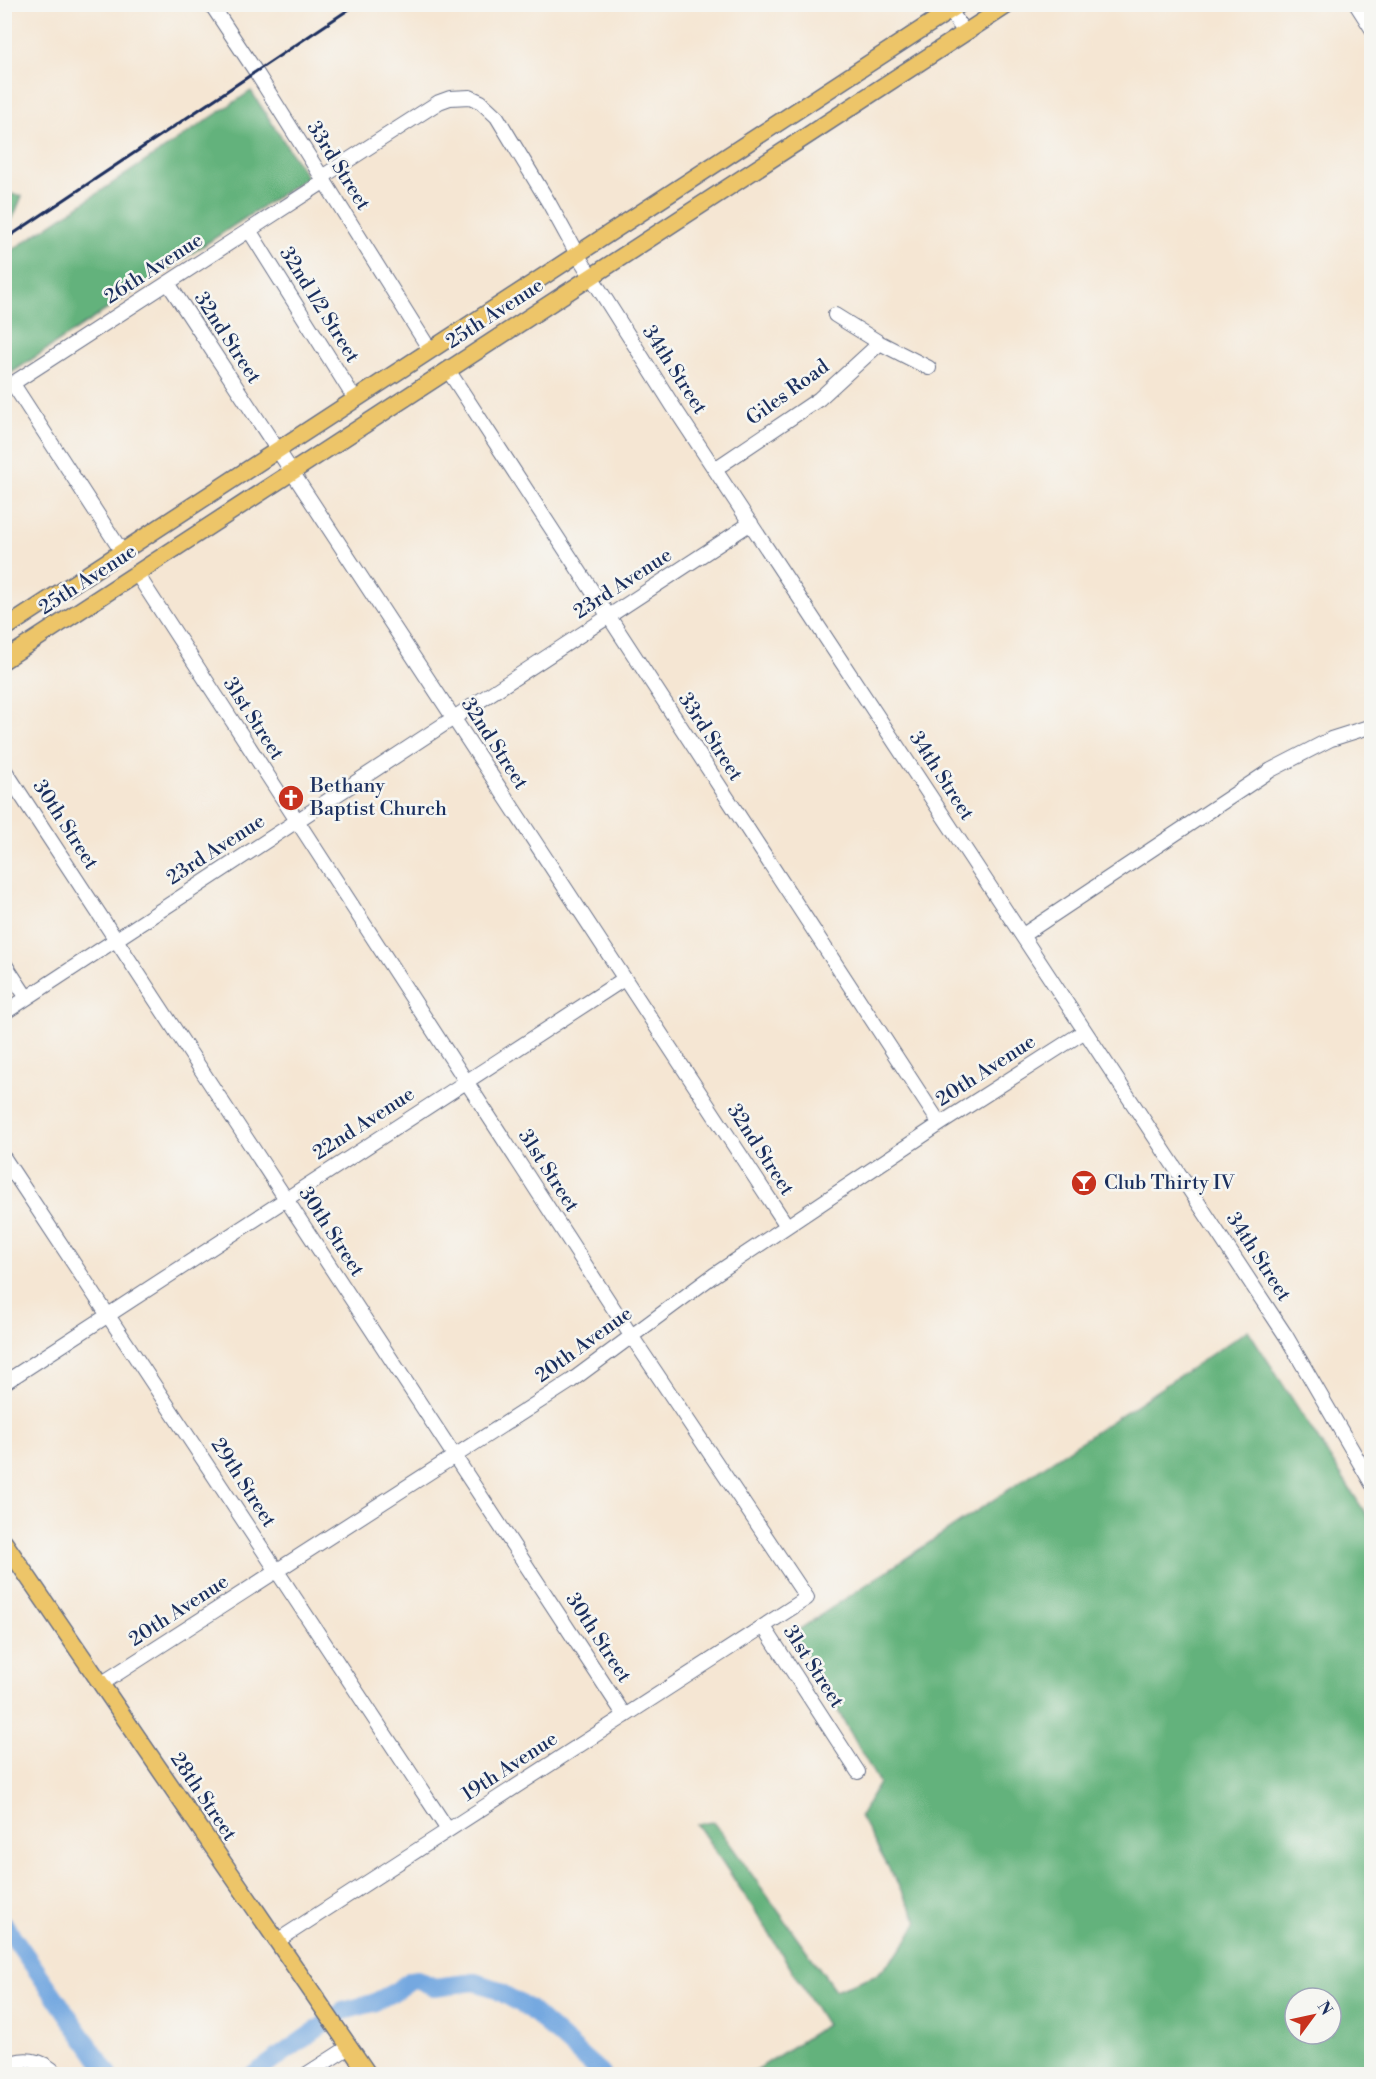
<svg xmlns="http://www.w3.org/2000/svg" width="1376" height="2079" font-family="'Libre Bodoni',serif">
<rect width="100%" height="100%" fill="#f6f6f2"/>
<filter id="ink" filterUnits="userSpaceOnUse"><feTurbulence type="fractalNoise" baseFrequency=".0167" numOctaves="2"/><feDisplacementMap in="SourceGraphic" scale="12" xChannelSelector="R" yChannelSelector="G"/><feConvolveMatrix kernelMatrix="1 2 1 2 8 2 1 2 1" color-interpolation-filters="sRGB"/></filter>
<filter id="wash" filterUnits="userSpaceOnUse"><feTurbulence type="fractalNoise" baseFrequency=".008" numOctaves="4" result="noise"/><feDisplacementMap in="SourceGraphic" scale="24" xChannelSelector="R" yChannelSelector="G"/><feGaussianBlur stdDeviation="1.35" result="paint"/><feColorMatrix in="noise" values="0 0 0 0 0 0 0 0 0 0 0 0 0 0 0 0 0 1.4 0 .05"/><feComposite in="paint" operator="in"/></filter>
<g filter="url(#wash)">
<rect width="100%" height="100%" fill="#f5e6d3"/>
<path fill="#64b27c" stroke="#40706d" stroke-width="1.5" fill-rule="evenodd" d="M251,91L307,177L5,377V255Z
M5,193L22,196L13,218L5,223Z
M1248,1330L1371,1522L1372,1886L1366,1892L1372,1897L1371,2074H750L826,2025L754,1909L697,1824L714,1822L835,1990L878,1974L903,1947L918,1921L860,1816L879,1783L794,1633ZM1295,1998H1331V2034H1295Z"/>
<g fill="none" stroke-linecap="round" stroke-linejoin="round">
<path stroke="#74a8e0" stroke-width="18" d="M4,1924L109,2074
M254,2074L343,2011L373,2003L394,1992L411,1980L417,1979L434,1987L475,1982L493,1988L528,2008L602,2074"/>
</g>
</g>
<g filter="url(#ink)">
<g fill="none" stroke-linecap="round" stroke-linejoin="round">
<g stroke="#676f87" stroke-width="16">
<path id="minor" d="M211,4L256,72L430,350
M946,4L965,33
M1356,4L1372,29
M322,177L439,102L450,98L470,97L481,102L497,117L549,203L577,254L673,406L1286,1336L1372,1484
M249,230L355,399
M168,283L787,1226
M835,315L880,343L929,368
M448,370L940,1124
M13,384L122,552
M4,389L325,181
M715,469L819,399L880,343
M137,574L632,1337L807,1598L277,1941
M4,769L625,1716
M1023,935L1271,770L1331,739L1372,726
M4,963L27,998
M4,1013L751,523
M4,1158L448,1830
M4,1383L624,979
M764,1627L858,1772
M101,1684L571,1381L714,1275L940,1124L1085,1031
M4,2067C21,2056 44,2059 56,2074
M307,2074L349,2047"/>
</g>
<g stroke="#676f87" stroke-width="19">
<path id="major" d="M4,629L960,4
M4,660L1009,4
M4,1542L368,2074"/>
</g>
<use href="#minor" stroke="#fff" stroke-width="14"/>
<use href="#major" stroke="#edc569" stroke-width="16"/>
<path stroke="#1b2f5e" stroke-width="3" d="M4,240L357,4"/>
</g>
</g>
<defs>
<g id="church-disc" transform="scale(1.35)"><circle r="9.5" fill="#c8321e" stroke="#f6f6f2"/><path d="M-1.2-6h2.4v3.5h3.3v2.4h-3.3V6h-2.4V-.1h-3.3v-2.4h3.3Z" fill="#fff"/></g>
<g id="bar-disc" transform="scale(1.35)"><circle r="9.5" fill="#c8321e" stroke="#f6f6f2"/><path d="M-6-5H6L.8 .8V4.5H3.5V6h-7V4.5H-.8V.8Z" fill="#fff"/></g>
</defs>
<g fill-rule="evenodd">
<use href="#church-disc" x="291" y="798"/>
<use href="#bar-disc" x="1084" y="1183"/>
</g>
<g text-anchor="middle" dominant-baseline="central" stroke-width="5" stroke-linejoin="round" paint-order="stroke">
<g font-size="20" fill="#1b2f5e" stroke="#f6f6f2">
<text transform="translate(338 166) rotate(58)">33rd Street</text>
<text transform="translate(154 269) rotate(-33)">26th Avenue</text>
<text transform="translate(319 305) rotate(58)">32nd 1/2 Street</text>
<text transform="translate(495 314) rotate(-33)">25th Avenue</text>
<text transform="translate(227 338) rotate(57)">32nd Street</text>
<text transform="translate(674 370) rotate(57)">34th Street</text>
<text transform="translate(788 393) rotate(-36)">Giles Road</text>
<text transform="translate(88 580) rotate(-33)">25th Avenue</text>
<text transform="translate(623 584) rotate(-33)">23rd Avenue</text>
<text transform="translate(253 719) rotate(57)">31st Street</text>
<text transform="translate(710 737) rotate(57)">33rd Street</text>
<text transform="translate(494 744) rotate(57)">32nd Street</text>
<text transform="translate(941 776) rotate(57)">34th Street</text>
<text transform="translate(65 825) rotate(57)">30th Street</text>
<text transform="translate(216 850) rotate(-33)">23rd Avenue</text>
<text transform="translate(986 1071) rotate(-33)">20th Avenue</text>
<text transform="translate(364 1124) rotate(-33)">22nd Avenue</text>
<text transform="translate(760 1150) rotate(57)">32nd Street</text>
<text transform="translate(548 1171) rotate(57)">31st Street</text>
<text transform="translate(331 1232) rotate(57)">30th Street</text>
<text transform="translate(1258 1257) rotate(57)">34th Street</text>
<text transform="translate(584 1345) rotate(-36)">20th Avenue</text>
<text transform="translate(243 1483) rotate(57)">29th Street</text>
<text transform="translate(179 1611) rotate(-33)">20th Avenue</text>
<text transform="translate(598 1638) rotate(57)">30th Street</text>
<text transform="translate(813 1667) rotate(57)">31st Street</text>
<text transform="translate(510 1767) rotate(-33)">19th Avenue</text>
<text transform="translate(203 1797) rotate(56)">28th Street</text>
</g>
<g font-size="20" fill="#1b2f5e" stroke="#f6f6f2" text-anchor="start">
<text x="310" y="786">Bethany<tspan x="310" dy="23">Baptist Church</tspan></text>
<text x="1104" y="1183">Club Thirty IV</text>
</g>
</g>
<rect width="1376" height="2079" fill="none" stroke="#f6f6f2" stroke-width="24"/>
<g transform="translate(1313 2016) rotate(57)"><circle r="28" fill="#f6f6f2" stroke="#9ea6b7" stroke-width="1.5"/>
<path d="M0-4.5L10 22L0 15L-10 22Z" fill="#c8321e"/>
<text y="-9" font-size="16" font-weight="bold" text-anchor="middle" fill="#1b2f5e">N</text>
</g>
</svg>
